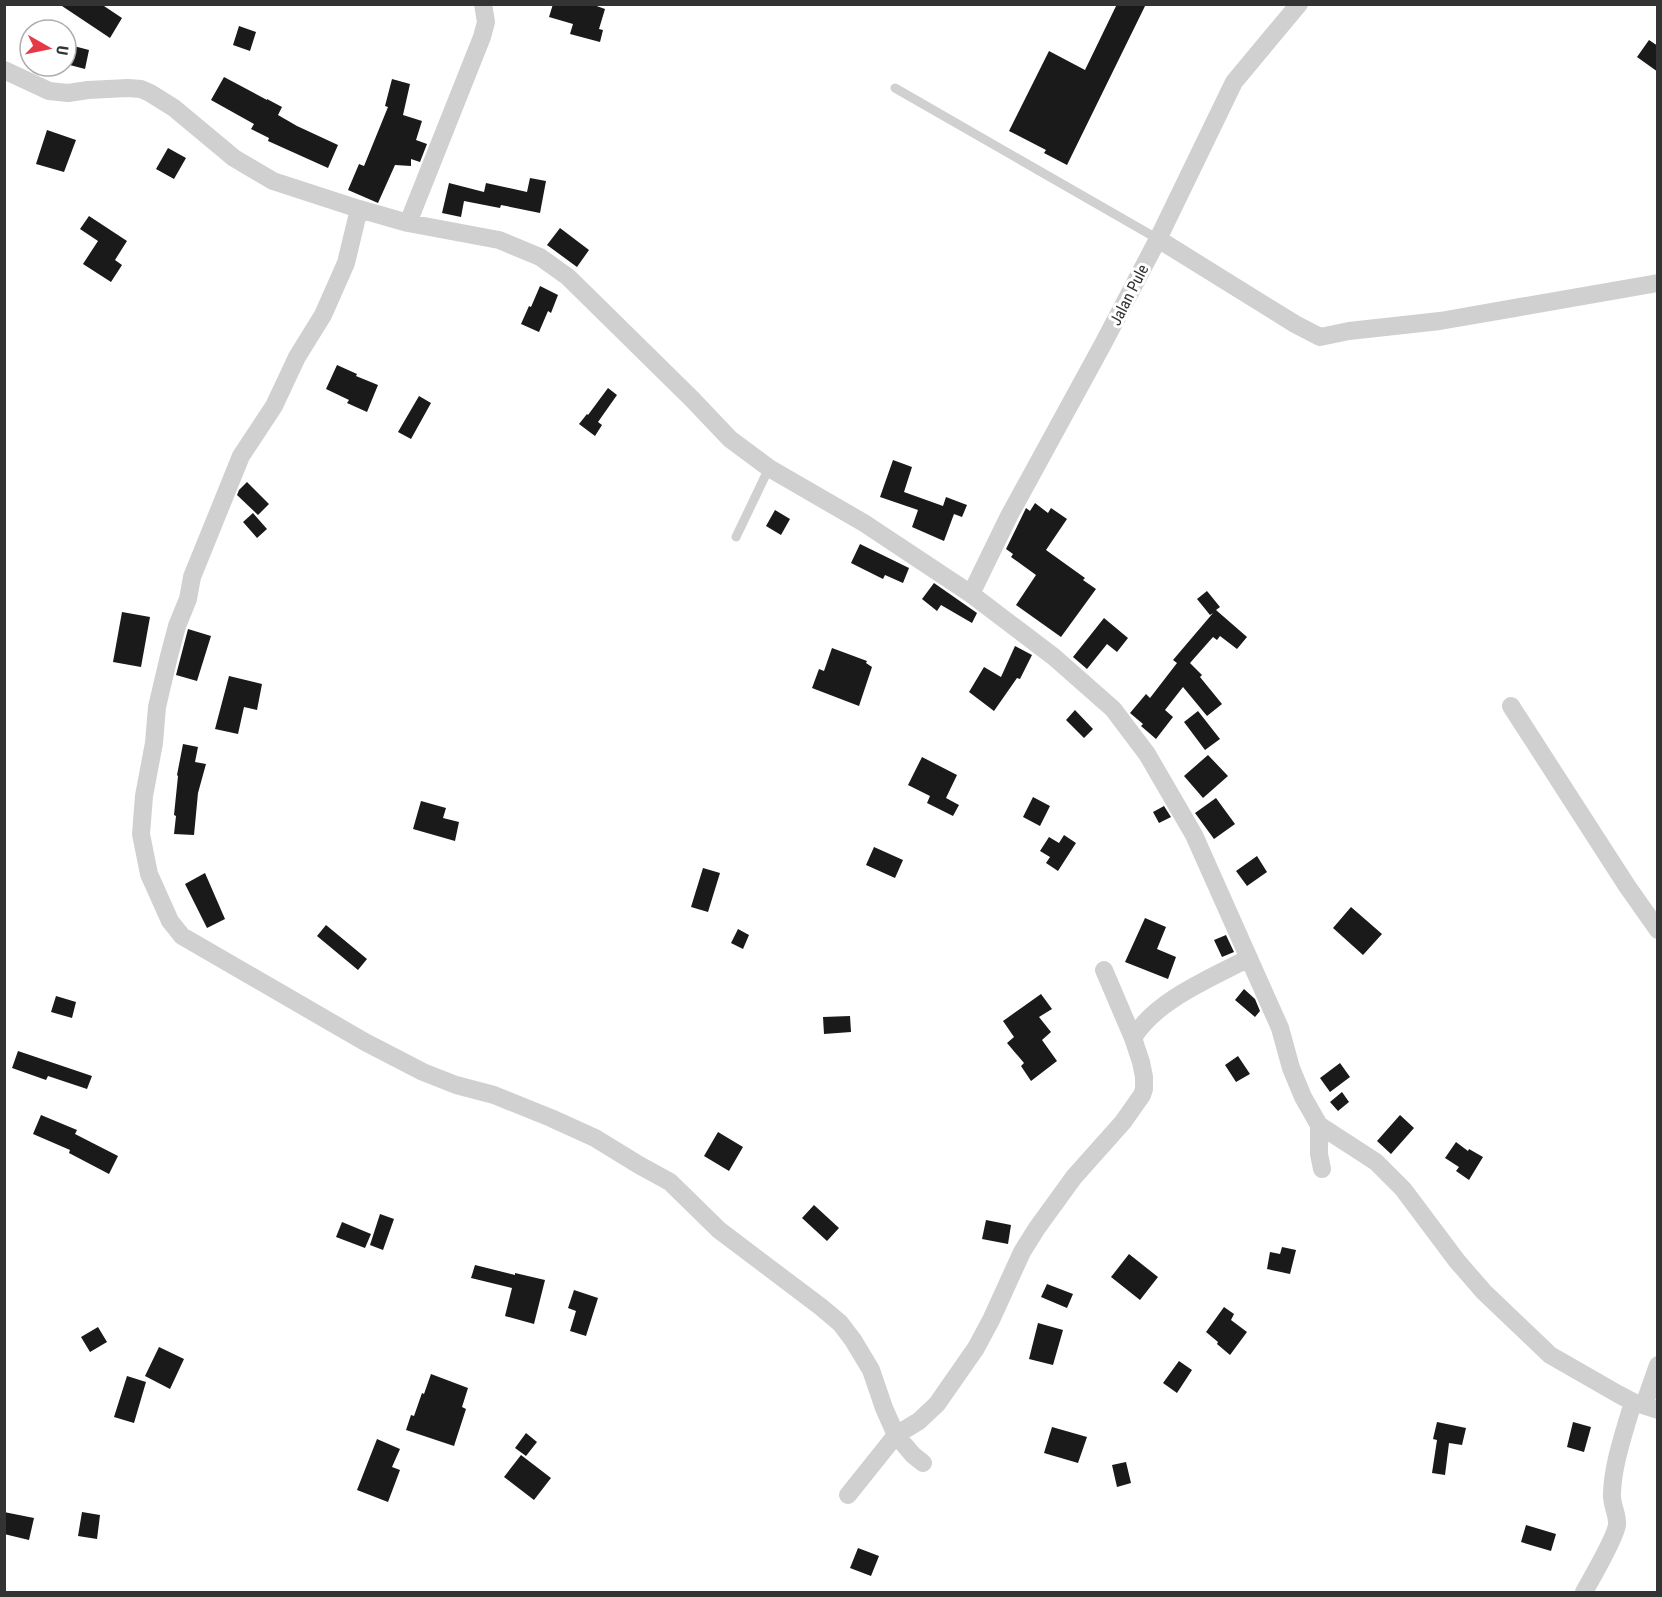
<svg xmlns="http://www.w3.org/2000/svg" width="1662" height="1597" font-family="'Roboto Condensed',sans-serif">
<rect width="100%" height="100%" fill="#fff"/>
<path fill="#1a1a1a" d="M59,4H101L122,18L110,38Z
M553,4H591L605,9L599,29L603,30L600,42L570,34L573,24L549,17Z
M1117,4H1146L1067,165L1044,153L1046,150L1009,131L1049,51L1085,70Z
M239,26L256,32L250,51L233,45Z
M1649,40L1658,46V72L1637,57Z
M66,44L89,50L85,69L66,64Z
M224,77L267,100V99L282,107L278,115L297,126L338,145L328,168L268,141L269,138L251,129L254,124L211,100Z
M392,79L410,84L403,115L422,121L416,140L427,144L420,162L411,159V166L395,165L378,203L348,190L359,164L364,166L388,107L385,106Z
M47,130L76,140L64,172L36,164Z
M168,148L186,158L174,179L156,169Z
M530,178L546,181L540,213L501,205L500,208L464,201L461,217L442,213L449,183L484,192L486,183L527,192Z
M89,216L127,241L115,260L122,265L111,282L83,264L98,241L80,229Z
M560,228L589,250L577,267L547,245Z
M540,286L558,295L551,313L548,311L539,332L521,324L529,306L531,307Z
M337,365L357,374L356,376L378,385L367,412L347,403L349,400L326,389Z
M608,388L617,395L598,422L602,425L595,436L579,424L587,414L588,415Z
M419,396L431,403L411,439L398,432Z
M893,460L912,467L904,492L943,506L946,497L967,505L962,517L954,514L944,541L912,527L918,510L880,497Z
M247,482L269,504L258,515L237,495L239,490Z
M1035,503L1048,513L1051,508L1067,519L1046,550L1085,578L1083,580L1096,589L1061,637L1016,605L1036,575L1011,557L1013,554L1006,549L1026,508L1030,511Z
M775,510L790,519L781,535L766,526Z
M253,513L267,529L257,538L243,522Z
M860,544L909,568L903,583L885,575L883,579L851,563Z
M934,583L977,613L972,623L941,605L937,611L922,599Z
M1207,591L1220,607L1216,610L1247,637L1237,649L1220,636L1217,640L1213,637L1190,663L1202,675L1200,677L1222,704L1207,716L1183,687L1165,710L1173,717L1156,739L1141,726L1143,724L1130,713L1146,694L1150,698L1177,663L1173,660L1213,613L1210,615L1197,599Z
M122,612L150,617L141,667L113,662Z
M1104,618L1128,638L1117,652L1107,644L1087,669L1073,657Z
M188,629L211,636L197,681L176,675Z
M1015,646L1032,655L1020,679L1017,678L994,711L969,692L984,667L1001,677Z
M832,648L867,661L866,663L872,667L859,706L812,688L819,669L824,671Z
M229,676L262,684L257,710L244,707L238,734L215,729Z
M1075,710L1093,729L1084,738L1066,720Z
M1198,711L1220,739L1205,750L1184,722Z
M183,744L198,747L195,762L206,764L198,793L194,835L174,834L176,816L174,815L178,776L177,775Z
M1208,755L1228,776L1203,798L1184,776Z
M922,757L957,775L946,798L959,805L953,816L927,803L930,796L908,785Z
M1033,797L1050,806L1040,826L1023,817Z
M1216,798L1235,824L1214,839L1195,813Z
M421,801L446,808L443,818L459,822L455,841L413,829Z
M1164,806L1171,817L1159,823L1153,812Z
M1064,835L1076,843L1058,871L1046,863L1050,857L1040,851L1049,837L1059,843Z
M874,847L903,860L895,878L866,865Z
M1257,856L1267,872L1247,886L1236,871Z
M703,868L720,873L708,912L691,907Z
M205,873L225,919L207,928L185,884Z
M1351,907L1382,934L1363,955L1333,928Z
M1145,918L1166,927L1157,949L1176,957L1168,979L1125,962Z
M326,925L367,959L358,970L317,936Z
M738,929L749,935L743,949L731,943Z
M1226,935L1234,952L1222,957L1214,940Z
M1244,989L1255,999L1260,1011L1255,1017L1235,1000Z
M1041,994L1052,1009L1039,1017L1051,1032L1042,1040L1057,1061L1031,1081L1021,1066L1024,1063L1007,1043L1014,1037L1003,1021Z
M56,996L76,1002L72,1018L51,1012Z
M850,1016L851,1032L824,1034L823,1017Z
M18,1051L92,1076L87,1089L48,1076L46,1080L12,1068Z
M1238,1056L1250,1074L1236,1082L1225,1065Z
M1340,1063L1350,1077L1330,1092L1320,1078Z
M1342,1092L1349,1102L1338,1111L1330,1102Z
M41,1115L77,1130L75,1134L118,1156L109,1174L69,1153L70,1150L33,1134Z
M1400,1115L1414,1128L1391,1154L1377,1141Z
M718,1132L743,1147L729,1171L704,1156Z
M1456,1142L1468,1151L1469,1149L1483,1157L1469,1180L1456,1171L1459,1167L1445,1158Z
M814,1205L839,1228L827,1241L802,1218Z
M380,1214L394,1219L383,1250L370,1245Z
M986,1220L1011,1225L1008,1244L982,1239Z
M342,1222L371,1234L365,1248L336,1237Z
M1282,1247L1296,1250L1290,1274L1267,1269L1270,1252L1280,1254Z
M1129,1254L1158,1277L1140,1300L1111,1277Z
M475,1265L515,1275V1273L545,1280L534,1324L505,1316L512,1288L471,1278Z
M1047,1284L1073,1294L1067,1308L1041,1297Z
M574,1290L598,1298L586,1336L570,1331L576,1311L568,1308Z
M1224,1307L1234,1314L1231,1320L1247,1332L1230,1355L1217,1344L1218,1342L1206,1332Z
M1038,1323L1063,1330L1053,1365L1029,1359Z
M98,1327L107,1342L90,1352L81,1337Z
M159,1347L184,1359L170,1389L145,1376Z
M1179,1361L1192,1370L1177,1393L1163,1383Z
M431,1374L468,1388L462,1407L466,1409L454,1446L406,1430L411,1415L414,1416L422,1393L424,1394Z
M127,1376L146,1382L134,1423L114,1417Z
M1437,1422L1466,1428L1462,1445L1449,1443L1445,1475L1432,1473L1437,1440L1433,1439Z
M1573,1422L1591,1427L1584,1452L1567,1447Z
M1052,1427L1087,1437L1078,1463L1044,1453Z
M526,1433L537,1442L526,1456L515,1448Z
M377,1439L400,1449L392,1467L400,1470L388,1502L357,1490Z
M521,1455L551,1478L534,1500L504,1477Z
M1126,1462L1131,1483L1117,1487L1112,1465Z
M4,1512L34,1518L29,1540L4,1534Z
M82,1512L100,1515L97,1539L78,1536Z
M1526,1525L1556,1534L1551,1551L1521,1542Z
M858,1548L879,1556L871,1576L850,1568Z"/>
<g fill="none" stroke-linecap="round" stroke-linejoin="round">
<path stroke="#d0d0d0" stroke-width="9" d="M895,88L1158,239
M736,537L769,468"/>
<path stroke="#d0d0d0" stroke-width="18" d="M4,70L49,91L68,93L88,90L128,88L141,89L150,93L174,108L234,158L273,181L359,209L346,263L323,315L297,357L274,406L241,456L192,577L188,599L177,626L169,656L157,707L154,743L144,796L141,834L149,874L170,921L182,936L365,1042L423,1072L456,1085L494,1095L551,1118L595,1138L639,1165L670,1182L719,1230L821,1307L840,1323L853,1340L871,1370L884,1408L896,1435L913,1455L923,1463
M359,209L408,223L499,240L540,257L568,277L692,399L730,439L769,468L864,523L971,594L1054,657L1113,709L1147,754L1194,835L1280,1028L1291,1068L1303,1097L1319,1125L1376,1162L1403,1189L1457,1261L1484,1292L1550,1355L1618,1394L1633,1402L1658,1410
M408,223L482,37L486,22L483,4
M1158,239L1295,324L1320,337L1349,331L1440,321L1658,283
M971,594L1009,516L1103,344L1158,239L1234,82L1299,4
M1511,706L1627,886L1658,930
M1104,970L1133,1038
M1319,1125V1154L1322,1169
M1644,1405L1658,1365
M848,1495L896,1435L919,1421L937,1404L976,1348L991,1320L1022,1252L1037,1228L1074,1177L1123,1122L1142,1095L1144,1089V1077L1141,1062L1133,1038C1156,1000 1211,978 1249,958
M1584,1592C1591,1579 1615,1539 1617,1525C1618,1514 1611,1505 1612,1493C1613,1463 1625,1430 1633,1402"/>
</g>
<g text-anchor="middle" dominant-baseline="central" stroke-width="6" stroke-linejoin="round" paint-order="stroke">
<g font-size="16" fill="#333" stroke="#fff">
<text transform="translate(1129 295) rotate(-63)">Jalan Pule</text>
</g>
</g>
<rect width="1662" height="1597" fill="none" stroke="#333333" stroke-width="12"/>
<g transform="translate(48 48) rotate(99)"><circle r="28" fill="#ffffff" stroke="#adadad" stroke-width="1.5"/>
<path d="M0-4.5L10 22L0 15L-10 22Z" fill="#e63946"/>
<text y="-9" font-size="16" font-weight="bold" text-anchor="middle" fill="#333333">U</text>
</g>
</svg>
